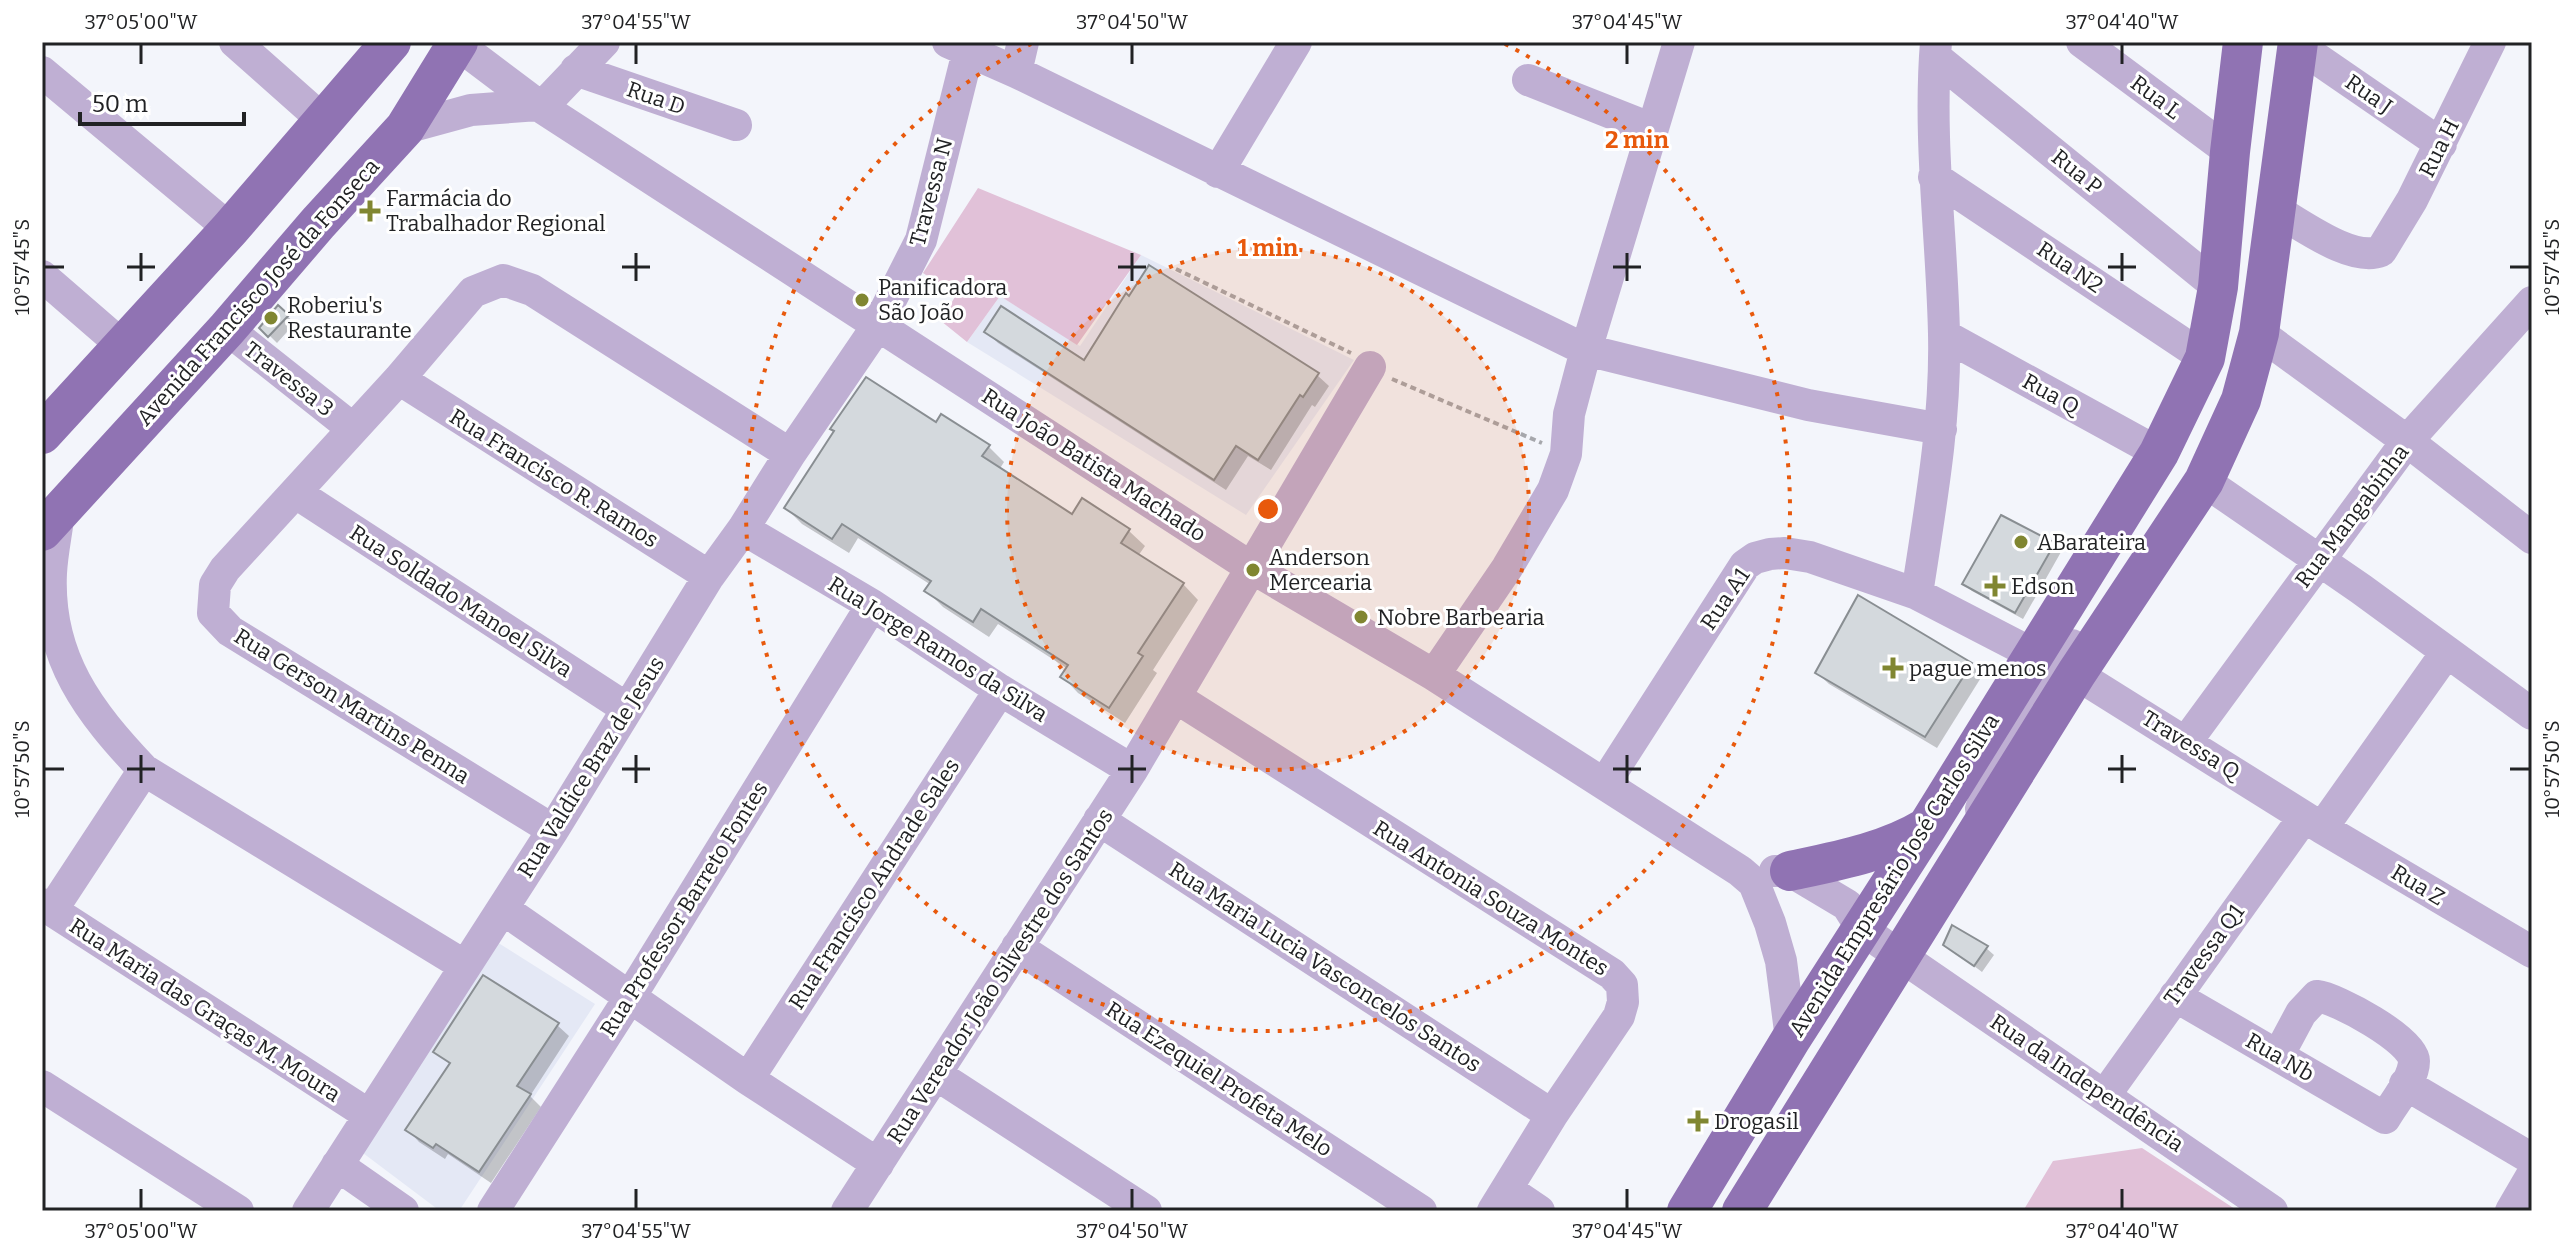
<svg xmlns="http://www.w3.org/2000/svg" width="2574" height="1253" font-family="Bitter,serif">
<rect width="100%" height="100%" fill="#f3f5fb"/>
<path fill="#e4e8f5" d="M1141,255L1354,360L1246,515L967,342L1000,296L1080,346Z
M492,939L595,1004L459,1211H440L359,1150Z"/>
<path fill="#e1c1d8" d="M978,188L1141,255L1077,345L1000,296L967,342L941,321L956,295L923,273Z
M2142,1148L2238,1211H2023L2053,1161Z"/>
<path fill="#0003" d="M278,308L295,323L277,343L261,327Z
M987,332L1085,362L1317,375L1329,386L1315,407L1312,405L1271,470L1248,456L1226,490L998,343Z
M936,425L988,446L1004,462L999,470L1072,517L1082,501L1129,531L1145,546L1138,556L1183,584L1198,600L1153,670L1157,673L1125,723L1078,693L1063,677L1068,669L998,624L989,637L943,607L927,591L931,585L858,538L849,553L802,524L786,508Z
M2001,517L2054,545L2061,552L2023,619L1972,591L1964,584Z
M1971,664L1982,676L1937,748L1829,684L1817,673Z
M1945,944L1986,948L1994,955L1982,972Z
M557,1025L569,1036L530,1096L541,1107L491,1183L448,1154L445,1159L419,1142L408,1130L451,1065L436,1051Z"/>
<path fill="#d4d9dd" stroke="#898e92" stroke-width="2" d="M1149,265L1319,373L1303,397L1300,395L1258,460L1236,446L1214,480L984,332L1001,306L1084,360L1126,293L1129,296Z
M278,305L289,315L268,337L259,328Z
M866,377L936,422L941,414L990,445L982,456L1072,514L1082,498L1130,529L1121,543L1184,583L1138,653L1143,656L1109,708L1060,677L1068,665L981,609L973,622L924,591L931,581L842,524L832,539L784,508L834,431L830,429Z
M2001,515L2055,543L2015,613L1962,584Z
M1858,595L1972,663L1925,737L1815,673Z
M1952,925L1988,946L1974,966L1943,945Z
M483,975L559,1023L517,1086L531,1094L479,1172L436,1144L433,1148L405,1130L450,1063L433,1052Z"/>
<g fill="none" stroke-linecap="round" stroke-linejoin="round">
<path stroke="#a6a7ac" stroke-width="4" stroke-dasharray="6 4" stroke-linecap="butt" d="M1176,269L1351,353
M1392,379L1542,443"/>
<path stroke="#bfafd3" stroke-width="32" d="M235,42L324,121
M948,42L1016,72L1586,350L1808,405L1941,429
M2082,42L2230,152
M457,44L538,105L1252,568L1434,675L1740,871L1754,883L1770,923L1781,961L1791,1039
M2297,45L2441,144
M1935,57L2218,287
M576,70L736,125
M42,72L230,229
M1016,72L1023,42
M1528,80L1652,129
M542,107L604,42
M405,128L471,110L538,105
M1218,172L1296,42
M1934,177L2205,358
M2274,209C2301,224 2352,263 2381,251L2412,200L2490,42
M42,276L124,347
M227,329L352,428
M2259,333L2407,441L2532,538
M1944,335L2159,453
M399,379L709,576
M2204,481L2361,589L2532,714
M296,493L626,708
M59,511C57,531 52,552 51,573C47,658 89,712 144,770L465,966
M743,529L872,605L1000,690L1132,770
M1917,594C1930,508 1946,422 1944,334C1942,237 1928,140 1936,42
M2076,674L2322,828L2532,952
M1434,675L1507,568L1553,490L1566,454L1569,414L1586,350L1679,42
M1175,697L1612,974L1622,985L1623,1002L1619,1016L1552,1115L1493,1211
M2186,742L2407,441L2532,302
M1605,783L1745,565L1755,558L1770,554L1785,553L1810,557L1917,594L2033,654
M1981,809L2000,752L2072,645
M1099,820L1552,1115
M2322,828L2446,653
M553,830L230,631L213,613L215,585L225,569L399,379L473,292L503,280L532,290L790,454
M1775,871H1790L1847,905L1862,929L1880,942L2272,1211
M42,904L369,1115
M503,909L748,1079L878,1164
M52,910L144,770
M1017,947L1421,1211
M2175,996L2385,1118C2394,1102 2414,1080 2414,1061C2414,1040 2336,998 2317,996L2301,1013L2278,1056
M937,1075L1146,1211
M748,1079L1000,690
M2405,1084L2532,1159
M42,1086L238,1211
M2105,1095L2304,817
M337,1165L403,1211
M1508,1190L1539,1211
M308,1211L553,830L709,576L743,529L790,454L878,325L921,240L968,52
M493,1211L630,997L872,605
M847,1211L1132,770L1370,367
M2511,1211L2532,1175"/>
<path stroke="#9073b3" stroke-width="40" d="M42,434L230,229L391,42
M42,531L227,329L318,223L405,128L458,42
M1790,871C1837,861 1886,852 1927,827
M1687,1211L1791,1039L1927,827L2159,453L2205,358L2218,287L2230,152L2243,42
M1742,1211L2076,674L2204,481L2241,400L2259,333L2298,42"/>
</g>
<path fill="none" stroke="#212224" stroke-width="3" d="M141,44V64M636,44V64M1132,44V64M1627,44V64M2122,44V64M141,253V281M636,253V281M1132,253V281M1627,253V281M2122,253V281M44,267H64M127,267H155M622,267H650M1118,267H1146M1613,267H1641M2108,267H2136M2510,267H2530M141,755V783M636,755V783M1132,755V783M1627,755V783M2122,755V783M44,769H64M127,769H155M622,769H650M1118,769H1146M1613,769H1641M2108,769H2136M2510,769H2530M141,1189V1209M636,1189V1209M1132,1189V1209M1627,1189V1209M2122,1189V1209"/>
<circle cx="1268" cy="509" r="261" fill="#e8590c" fill-opacity=".12"/>
<g fill="none" stroke="#e8590c" stroke-width="4" stroke-dasharray="4 8">
<circle cx="1268" cy="509" r="261"/>
<path d="M1505 44A522 522 0 1 1 1031 44"/>
</g>
<g fill="#808631" stroke="#fff" stroke-width="3">
<path d="M366 199h8v8h8v8h-8v8h-8v-8h-8v-8h8z"/>
<circle cx="862" cy="300" r="8"/>
<circle cx="271" cy="318" r="8"/>
<circle cx="2021" cy="542" r="8"/>
<circle cx="1253" cy="570" r="8"/>
<path d="M1991 574h8v8h8v8h-8v8h-8v-8h-8v-8h8z"/>
<circle cx="1361" cy="617" r="8"/>
<path d="M1889 656h8v8h8v8h-8v8h-8v-8h-8v-8h8z"/>
<path d="M1694 1109h8v8h8v8h-8v8h-8v-8h-8v-8h8z"/>
</g>
<g text-anchor="middle" dominant-baseline="central" stroke-width="6" stroke-linejoin="round" paint-order="stroke">
<g font-size="22" fill="#212224" stroke="#fff">
<text transform="translate(2369 94) rotate(35)">Rua J</text>
<text transform="translate(2156 97) rotate(37)">Rua L</text>
<text transform="translate(656 98) rotate(19)">Rua D</text>
<text transform="translate(2439 148) rotate(-63)">Rua H</text>
<text transform="translate(2077 172) rotate(39)">Rua P</text>
<text transform="translate(931 192) rotate(-75)">Travessa N</text>
<text transform="translate(2070 267) rotate(34)">Rua N2</text>
<text transform="translate(258 292) rotate(-48)">Avenida Francisco José da Fonseca</text>
<text transform="translate(289 379) rotate(38)">Travessa 3</text>
<text transform="translate(2051 394) rotate(29)">Rua Q</text>
<text transform="translate(1094 465) rotate(33)">Rua João Batista Machado</text>
<text transform="translate(554 478) rotate(32)">Rua Francisco R. Ramos</text>
<text transform="translate(2352 516) rotate(-53)">Rua Mangabinha</text>
<text transform="translate(1725 599) rotate(-56)">Rua A1</text>
<text transform="translate(461 601) rotate(33)">Rua Soldado Manoel Silva</text>
<text transform="translate(938 649) rotate(32)">Rua Jorge Ramos da Silva</text>
<text transform="translate(352 706) rotate(32)">Rua Gerson Martins Penna</text>
<text transform="translate(2191 745) rotate(32)">Travessa Q</text>
<text transform="translate(591 767) rotate(-58)">Rua Valdice Braz de Jesus</text>
<text transform="translate(1894 875) rotate(-58)">Avenida Empresário José Carlos Silva</text>
<text transform="translate(874 884) rotate(-57)">Rua Francisco Andrade Sales</text>
<text transform="translate(2418 885) rotate(31)">Rua Z</text>
<text transform="translate(1491 898) rotate(32)">Rua Antonia Souza Montes</text>
<text transform="translate(684 909) rotate(-58)">Rua Professor Barreto Fontes</text>
<text transform="translate(2204 955) rotate(-54)">Travessa Q1</text>
<text transform="translate(1325 967) rotate(33)">Rua Maria Lucia Vasconcelos Santos</text>
<text transform="translate(1000 976) rotate(-57)">Rua Vereador João Silvestre dos Santos</text>
<text transform="translate(205 1010) rotate(33)">Rua Maria das Graças M. Moura</text>
<text transform="translate(2280 1057) rotate(30)">Rua Nb</text>
<text transform="translate(1219 1079) rotate(33)">Rua Ezequiel Profeta Melo</text>
<text transform="translate(2087 1083) rotate(34)">Rua da Independência</text>
</g>
<g font-size="22" fill="#212224" stroke="#fff" text-anchor="start">
<text x="386" y="198">Farmácia do<tspan x="386" dy="25">Trabalhador Regional</tspan></text>
<text x="878" y="287">Panificadora<tspan x="878" dy="25">São João</tspan></text>
<text x="287" y="305">Roberiu's<tspan x="287" dy="25">Restaurante</tspan></text>
<text x="2037" y="542">ABarateira</text>
<text x="1269" y="557">Anderson<tspan x="1269" dy="25">Mercearia</tspan></text>
<text x="2011" y="586">Edson</text>
<text x="1377" y="617">Nobre Barbearia</text>
<text x="1909" y="668">pague menos</text>
<text x="1714" y="1121">Drogasil</text>
</g>
</g>
<circle cx="1268" cy="509" r="12" fill="#e8590c" stroke="#fff" stroke-width="4"/>
<g font-size="24" text-anchor="middle" font-weight="bold" fill="#e8590c" stroke="#fff" stroke-width="6" stroke-linejoin="round" paint-order="stroke">
<text x="1637" y="148">2 min</text>
<text x="1268" y="256">1 min</text>
</g>
<rect width="2574" height="1253" fill="none" stroke="#ffffff" stroke-width="88"/>
<path d="M80 112v12h164v-12" fill="none" stroke="#212224" stroke-width="4"/>
<text x="92" y="112" font-size="24" fill="#212224" stroke="#ffffff" stroke-width="6" paint-order="stroke">50 m</text>
<rect x="44" y="44" width="2486" height="1165" fill="none" stroke="#212224" stroke-width="3"/>
<g font-size="20" text-anchor="middle" fill="#212224">
<text x="141" y="29">37°05'00"W</text>
<text x="636" y="29">37°04'55"W</text>
<text x="1132" y="29">37°04'50"W</text>
<text x="1627" y="29">37°04'45"W</text>
<text x="2122" y="29">37°04'40"W</text>
<text transform="translate(22 267) rotate(-90)" y="7">10°57'45"S</text>
<text transform="translate(2552 267) rotate(-90)" y="7">10°57'45"S</text>
<text transform="translate(22 769) rotate(-90)" y="7">10°57'50"S</text>
<text transform="translate(2552 769) rotate(-90)" y="7">10°57'50"S</text>
<text x="141" y="1238">37°05'00"W</text>
<text x="636" y="1238">37°04'55"W</text>
<text x="1132" y="1238">37°04'50"W</text>
<text x="1627" y="1238">37°04'45"W</text>
<text x="2122" y="1238">37°04'40"W</text>
</g>
</svg>
